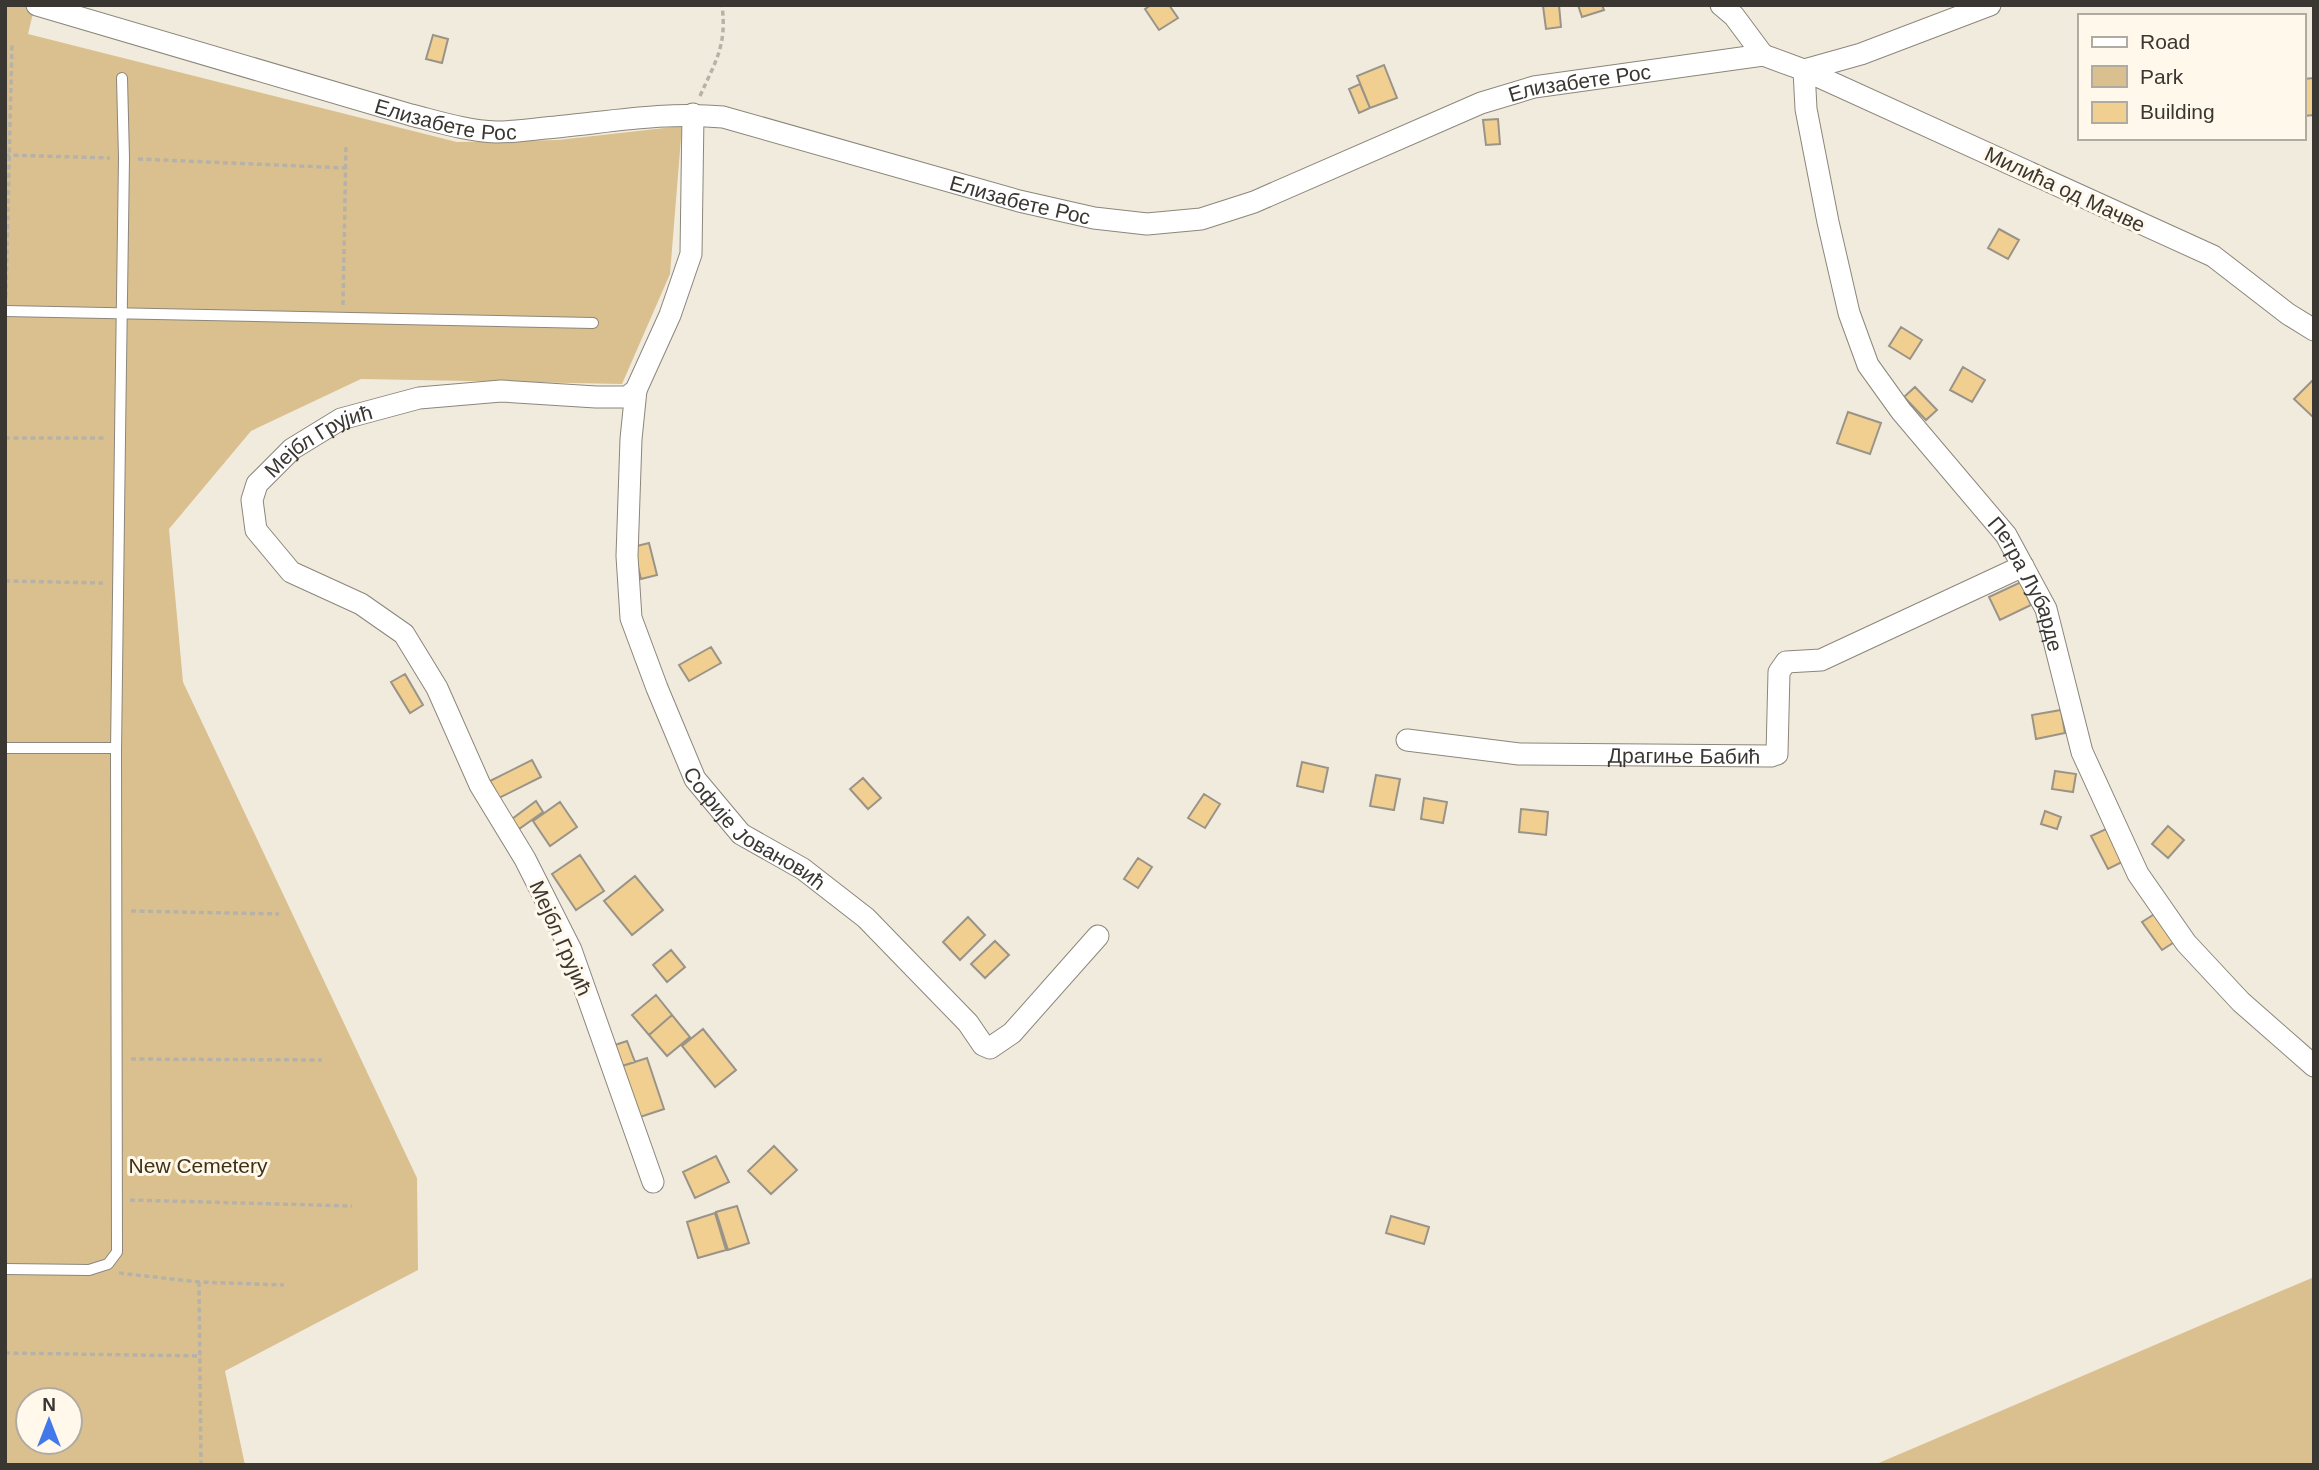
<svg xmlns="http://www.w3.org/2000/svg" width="2319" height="1470" font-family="Helvetica,sans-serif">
<rect width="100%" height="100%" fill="#f1ebde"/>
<path fill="#dac08f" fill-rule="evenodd" d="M5,5H35L28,34L457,142L558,140L682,126L670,274L622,384L361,379L251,431L169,529L183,682L417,1178L418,1270L225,1371L245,1465H5ZM28,1400H70V1442H28Z
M2314,1277V1465H1874Z"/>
<path fill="#f0cf91" stroke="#9a9488" stroke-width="2" d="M1151,5H1169L1178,18L1159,30L1145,9Z
M1559,5L1561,27L1546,29L1543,6Z
M1578,5H1602L1604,10L1582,17Z
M433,35L448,39L442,63L426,59Z
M1384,65L1397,98L1370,108L1357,76Z
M2314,78V115L2304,116L2303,79Z
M1360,84L1370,108L1359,113L1349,89Z
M1498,119L1500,144L1486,145L1483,120Z
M1999,229L2019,240L2008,259L1988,248Z
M1901,327L1922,340L1910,359L1889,346Z
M1963,367L1985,380L1972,402L1950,390Z
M2314,379V418L2294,399Z
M1915,387L1937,410L1926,420L1904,397Z
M1848,412L1881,423L1870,454L1837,443Z
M649,543L657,575L641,579L633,547Z
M2021,582L2031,605L2000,620L1989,597Z
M711,647L721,663L689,681L679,665Z
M405,674L423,705L410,713L391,682Z
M2061,710L2065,733L2036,739L2032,715Z
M532,760L541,777L499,798L490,781Z
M1302,762L1328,768L1323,792L1297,786Z
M2055,771L2076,774L2073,792L2052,789Z
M1376,775L1400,779L1394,810L1370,806Z
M863,778L881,798L868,809L850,789Z
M1204,794L1220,804L1205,828L1188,818Z
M1424,798L1447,802L1443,823L1421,819Z
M536,801L543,812L519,829L512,819Z
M560,802L577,827L550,846L533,821Z
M1521,809L1548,812L1546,835L1519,832Z
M2045,811L2061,817L2057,829L2041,824Z
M2168,826L2184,840L2168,858L2152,844Z
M2106,829L2122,862L2108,869L2091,836Z
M580,855L604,891L576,910L552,874Z
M1138,858L1152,867L1138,888L1124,879Z
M635,876L663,910L632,935L604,901Z
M2156,913L2176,941L2162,950L2142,922Z
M968,917L985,935L960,960L943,942Z
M995,941L1009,955L985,978L971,964Z
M671,950L685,967L667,982L653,965Z
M656,995L672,1015L649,1035L632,1015Z
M672,1015L690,1037L667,1056L649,1035Z
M703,1029L736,1070L715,1087L682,1046Z
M627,1041L635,1062L619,1067L612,1046Z
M647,1058L664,1109L637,1118L619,1067Z
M774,1146L797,1170L771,1194L748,1171Z
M716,1156L729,1182L695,1198L683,1172Z
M737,1206L749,1243L728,1250L716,1212Z
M715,1213L726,1250L698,1258L687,1222Z
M1391,1216L1429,1227L1424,1244L1386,1233Z"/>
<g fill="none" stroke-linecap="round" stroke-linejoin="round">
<g stroke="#8c867a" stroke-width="12">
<path id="service" d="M5,311L593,323
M5,748H116
M5,1269L89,1270L108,1264L117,1252C118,1086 115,919 116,752C117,554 122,356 124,158L122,78"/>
</g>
<g stroke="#8c867a" stroke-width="23">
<g id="minor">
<path id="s1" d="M37,5L411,115C439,122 467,131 496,132C512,132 529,130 545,128C604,123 663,111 723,117L1019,201L1094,218L1147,224L1201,219L1254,202L1481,103L1534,87L1763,55L1804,70L1861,54L1990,5"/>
<path d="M1721,5L1734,16L1763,55"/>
<path id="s2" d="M2314,330L2288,314L2213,256L1804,70L1806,109L1828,222L1849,313L1868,365L1901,411L2006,535L2046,609L2082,752L2138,874L2186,943L2241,1002L2314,1066"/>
<path id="s3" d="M636,390L631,439L627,556L631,618L657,688L695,779L741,834L803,869L866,918L968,1023L983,1045L990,1048L1012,1033L1098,936"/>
<path id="s4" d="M1407,740L1519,754L1771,756L1777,754L1779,672L1786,662L1821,660L2023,566"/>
<path id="s5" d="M653,1182L571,950L525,859L480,785L437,688L404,634L361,604L291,572L256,530L252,500L257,484L292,449L341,419L419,398L501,391L596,397H627L636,390L670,315L691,254L693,114"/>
</g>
</g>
<path stroke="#b7b2a8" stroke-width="3.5" stroke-dasharray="5 3.5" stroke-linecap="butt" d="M700,96C716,60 727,46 722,5
M5,155L110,158
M138,159L346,168
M6,297L12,43
M343,305L346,145
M5,337V325
M5,438H105
M5,581L103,583
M131,911L279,914
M131,1059L322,1060
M130,1200L352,1206
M119,1273L199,1282L284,1285
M199,1282L201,1465
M5,1353L201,1356"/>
<use href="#service" stroke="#fff" stroke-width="10"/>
<use href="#minor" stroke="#fff" stroke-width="21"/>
</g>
<g text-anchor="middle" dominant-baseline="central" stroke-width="6" stroke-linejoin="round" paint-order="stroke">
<g font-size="21" fill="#3a3733" stroke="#fff8eb">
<text stroke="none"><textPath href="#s1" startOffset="1601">Елизабете Рос</textPath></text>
<text stroke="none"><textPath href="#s1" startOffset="425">Елизабете Рос</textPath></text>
<text transform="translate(2065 189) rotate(25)">Милића од Мачве</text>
<text stroke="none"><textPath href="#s1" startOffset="1013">Елизабете Рос</textPath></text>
<text stroke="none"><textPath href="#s5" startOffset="912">Мејбл Грујић</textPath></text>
<text stroke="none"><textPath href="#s2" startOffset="1150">Петра Лубарде</textPath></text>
<text stroke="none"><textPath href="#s4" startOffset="278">Драгиње Бабић</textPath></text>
<text stroke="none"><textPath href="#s3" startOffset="480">Софије Јовановић</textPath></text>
<text transform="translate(561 938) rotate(66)">Мејбл Грујић</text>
</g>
<g font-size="21" fill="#3e3014" stroke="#fff8eb">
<text x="198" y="1165">New Cemetery</text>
</g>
</g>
<rect width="2319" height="1470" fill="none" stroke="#3a3733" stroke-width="14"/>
<rect x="2078" y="14" width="228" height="126" fill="#fff8eb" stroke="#b0aba1" stroke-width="2"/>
<rect x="2092" y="37" width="35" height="10" fill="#ffffff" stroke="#b0aba1" stroke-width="2"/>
<text x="2140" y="49" font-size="21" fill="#3a3733">Road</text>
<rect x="2092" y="66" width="35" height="21" fill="#dac08f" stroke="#b0aba1" stroke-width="2"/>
<text x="2140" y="84" font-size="21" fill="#3a3733">Park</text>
<rect x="2092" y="102" width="35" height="21" fill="#f0cf91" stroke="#b0aba1" stroke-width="2"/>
<text x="2140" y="119" font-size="21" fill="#3a3733">Building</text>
<g transform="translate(49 1421)"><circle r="33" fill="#fff8eb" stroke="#b0aba1" stroke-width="2"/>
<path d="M0-5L12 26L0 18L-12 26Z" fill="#4278e9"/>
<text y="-10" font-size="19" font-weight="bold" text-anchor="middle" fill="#3a3733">N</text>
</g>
</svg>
